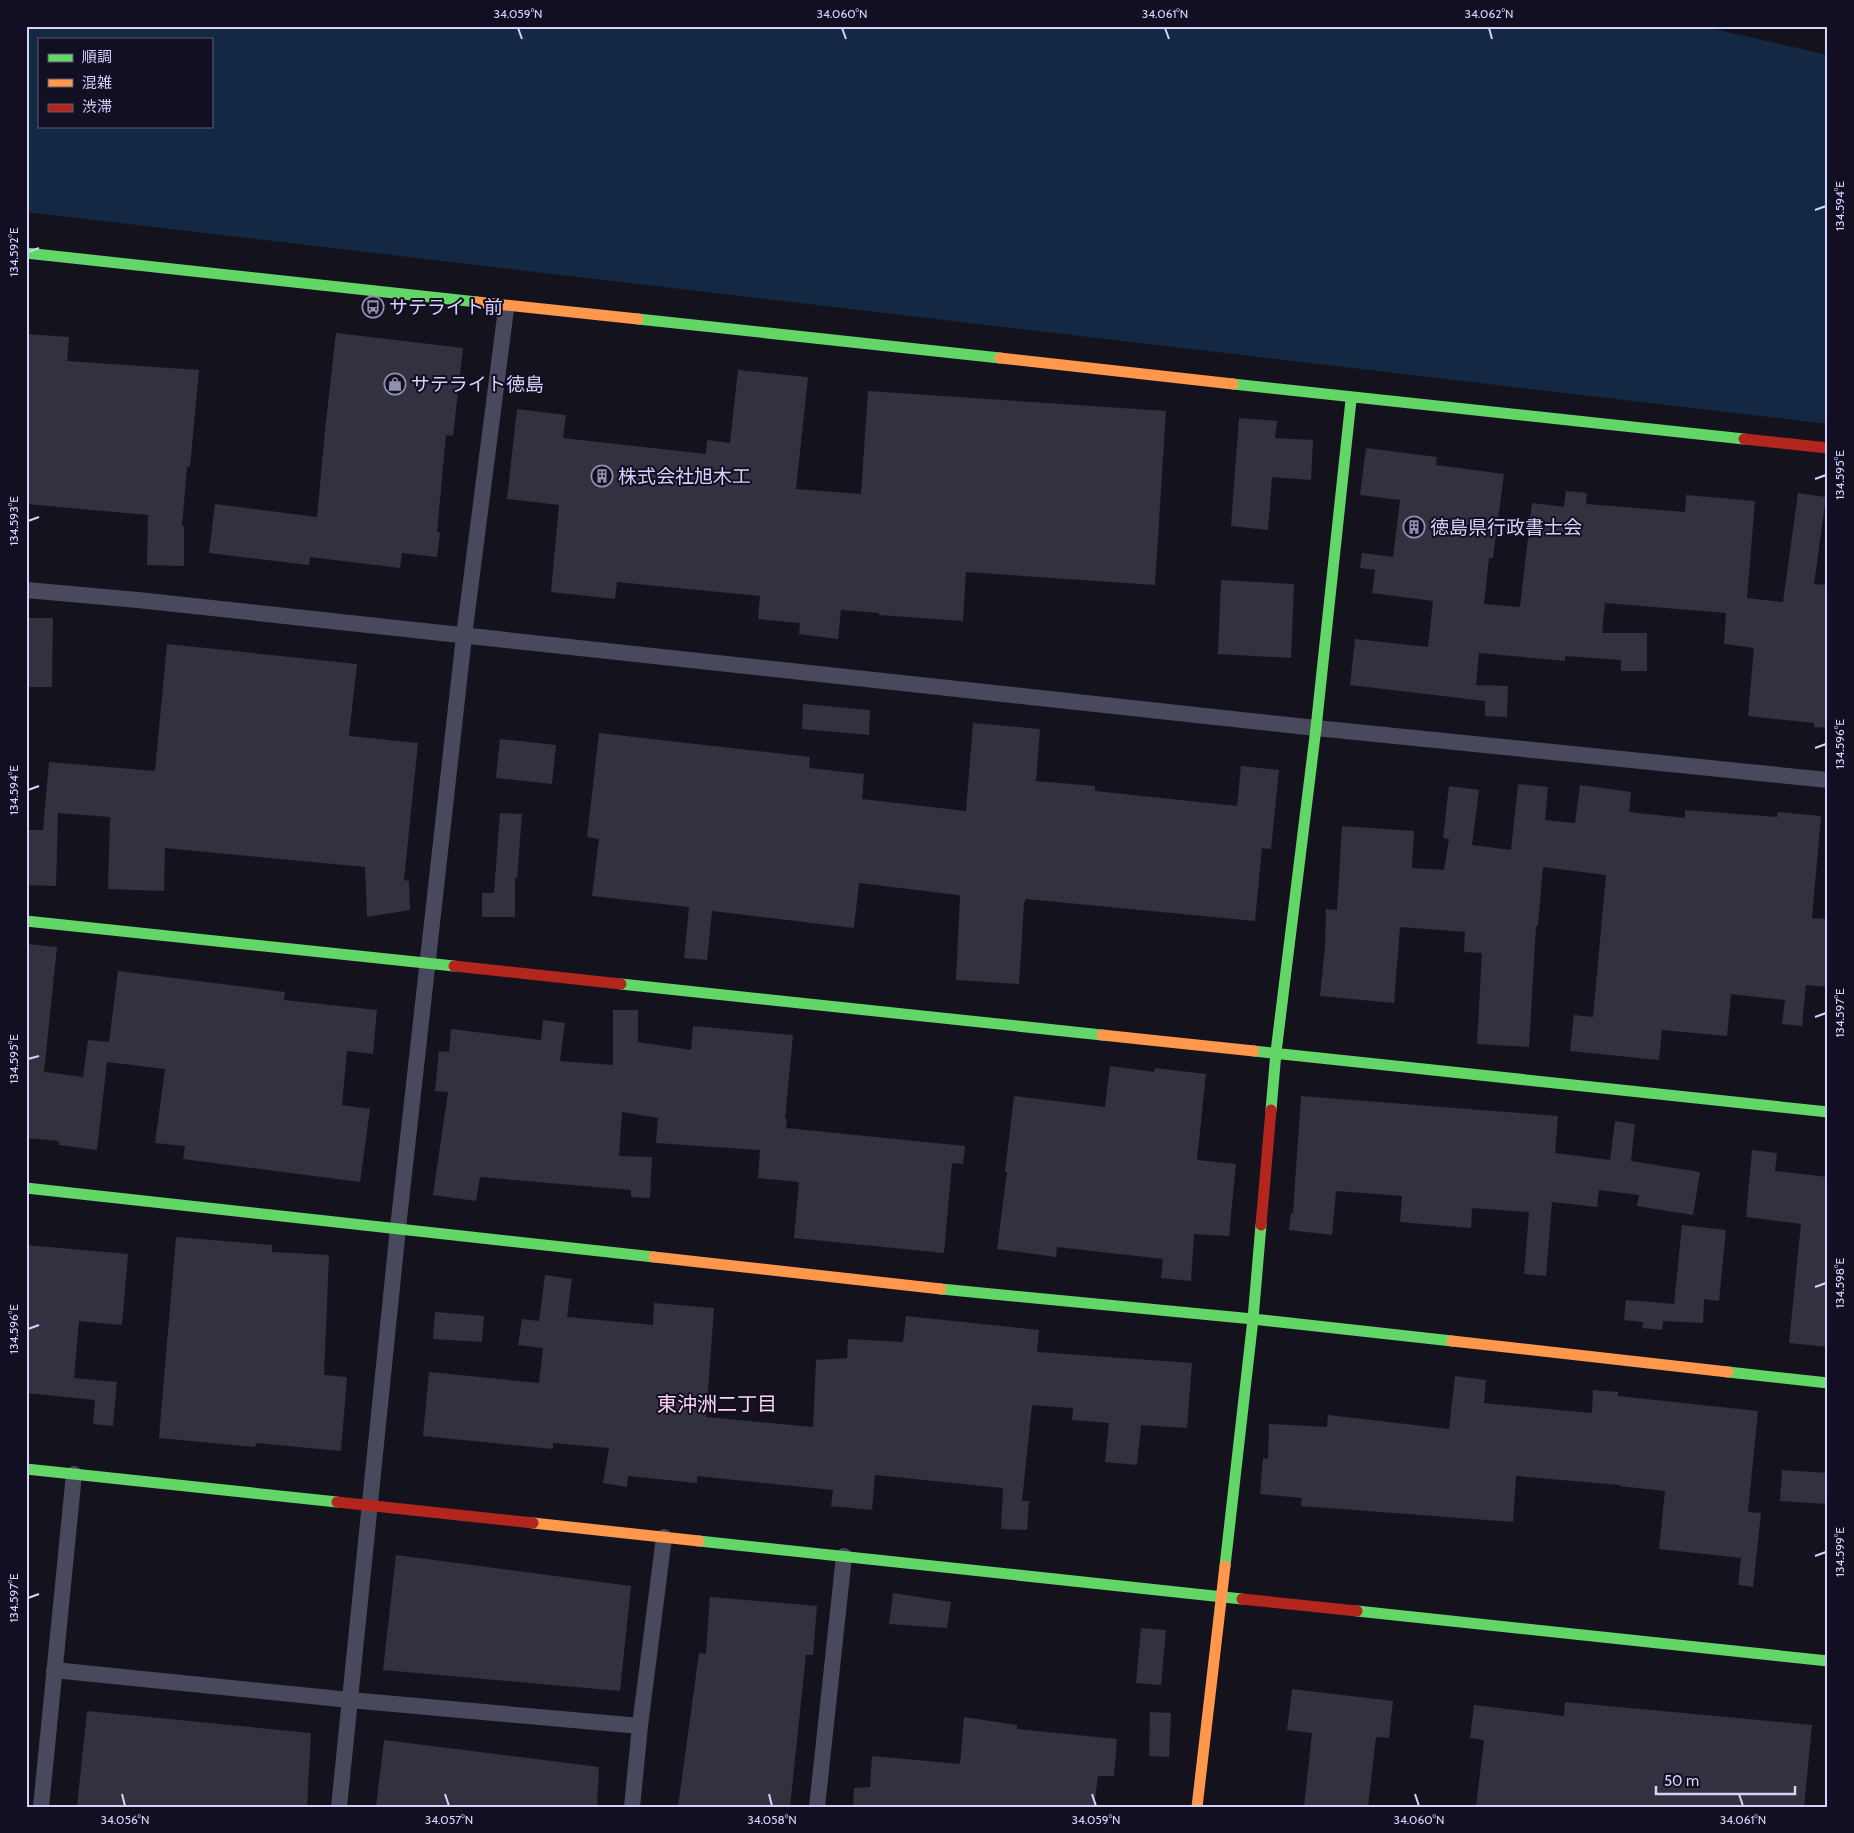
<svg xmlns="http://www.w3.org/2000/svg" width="1854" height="1833" font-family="Cabin,'Noto Sans JP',sans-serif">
<rect width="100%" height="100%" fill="#14131d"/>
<path fill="#122843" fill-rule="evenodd" d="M26,26H1701L1828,55V424L26,212ZM39,39H211V126H39Z"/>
<path fill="#32313f" d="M336,333L463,348L453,436L446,435L437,532L440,533L437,557L402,553L400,568L310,557L309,565L209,553L215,504L317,517L326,421Z
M26,334L69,337L67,361L199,370L190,467H187L182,526H184V566L147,565L148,515L26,504Z
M738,370L808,377L796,489L861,494L868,391L1166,411L1155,585L966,572L963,621L879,615V613L841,610L838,639L799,634L800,623L758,619L760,596L617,582L615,599L551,592L559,505L507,499L517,409L566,415L563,438L706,454L707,440L730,443Z
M1239,418L1277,421L1275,438L1313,440L1311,480L1272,477L1268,530L1231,526Z
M1366,448L1437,457L1436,465L1504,474L1493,558H1489L1484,604L1520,607L1532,503L1564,507L1566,491L1587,493L1586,504L1685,512L1686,495L1755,501L1747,598L1783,602L1798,493L1826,497L1814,584L1828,585V728L1814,727V723L1748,716L1754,648L1724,644L1726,613L1605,603L1602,633H1647V671H1621V660L1565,656V661L1479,653L1476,685L1508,686L1507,717L1485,716V701L1350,685L1355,639L1428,647L1433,601L1372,593L1375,570L1360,568L1362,553L1393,557L1400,500L1360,495Z
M1221,580L1294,584L1291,658L1218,654Z
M26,618H53L52,687H26Z
M167,644L357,664L349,736L418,743L404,880L409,881L410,910L367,917L365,867L165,848L164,891L108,889L110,817L58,813L56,886L26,885V830H43L49,762L155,771Z
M803,704L870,710L869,735L802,729Z
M973,723L1040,729L1036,781L1095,786V791L1237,806L1241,766L1279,770L1271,849L1262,848L1255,921L1026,899L1025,902H1024L1019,984L956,980L960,896L958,895L859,883L854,928L712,911L707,960L684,958L689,907L592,896L599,839L587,837L599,733L810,757L809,768L864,774L862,799L966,811Z
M500,739L556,745L552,784L496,778Z
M1518,784L1548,787L1545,820L1575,823L1580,785L1631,792L1629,812L1685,818V810L1777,817L1778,812L1821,816L1812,918L1828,919V987L1806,985L1802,1026L1782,1024L1785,1000L1731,994L1727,1036L1662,1030L1659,1060L1570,1051L1574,1015L1593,1017L1606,875L1543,867L1538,926H1536L1529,1047L1477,1044L1482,953L1464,952L1465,932L1400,927L1394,1003L1320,996L1325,947L1326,909L1337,910L1342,826L1414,831L1412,868L1444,870L1449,839L1443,838L1449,786L1479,790L1472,845L1511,850Z
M500,813L522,814L517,878H515V917H482V893H494Z
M26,944L57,947L44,1072L83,1077L88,1040L109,1042L118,971L285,992L284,1000L377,1010L373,1054L347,1051L342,1105L370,1109L360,1182L183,1159L185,1146L155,1143L165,1069L107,1062L97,1150L59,1145V1141L26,1138Z
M613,1010H638V1042L691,1050L693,1026L793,1035L785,1119H787L786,1128L965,1146L963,1164L952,1163L944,1253L794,1238L799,1182L758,1178L760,1150L656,1143L658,1118L622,1112L619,1156L652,1157L650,1198L631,1197V1190L480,1177L476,1201L433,1195L448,1092L435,1091L439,1051L449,1052L451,1029L541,1040L543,1020L565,1023L560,1061L613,1065Z
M1110,1066L1154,1072L1155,1068L1206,1074L1197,1160L1236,1164L1229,1236L1194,1234L1191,1281L1161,1278L1163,1259L1057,1247L1056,1257L997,1249L1007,1172H1005L1014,1096L1105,1107Z
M1301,1096L1558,1116L1555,1153L1610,1160L1615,1121L1635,1124L1631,1161L1700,1172L1693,1215L1637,1206L1639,1195L1599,1190L1597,1207L1552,1202L1546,1276L1524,1274L1529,1212L1472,1208L1471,1228L1400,1222L1402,1196L1336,1191L1332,1235L1289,1230L1291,1213H1293Z
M1752,1150L1777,1153L1775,1171L1828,1177V1347L1789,1343L1801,1224L1746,1217Z
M1682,1225L1726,1230L1719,1301L1704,1299L1703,1323L1663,1321L1662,1330L1642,1328L1643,1322L1624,1320L1626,1300L1674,1304Z
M176,1237L272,1245V1252L329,1255L324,1375L347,1377L341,1451L256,1443L255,1447L159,1438Z
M26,1245L128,1254L122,1325L79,1321L74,1378L117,1382L113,1426L93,1424L95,1400L26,1393Z
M545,1275L572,1279L567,1317L653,1325L654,1303L714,1308L706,1417L813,1427L816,1360L847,1358L848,1339L903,1342L906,1316L1039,1330L1037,1352L1192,1363L1187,1428L1141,1425L1137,1465L1105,1462L1109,1423L1072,1420L1073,1408L1032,1405L1022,1501H1029L1027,1530L1001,1529L1003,1488L875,1475L872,1510L831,1506L833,1490L697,1476V1483L628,1476L627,1487L603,1483L609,1448L553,1443V1449L423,1436L429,1372L539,1383L543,1348L518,1345L522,1319L539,1321Z
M435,1312L484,1316L482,1342L433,1339Z
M1455,1376L1486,1380L1484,1403L1592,1413L1593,1390L1618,1392V1396L1758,1411L1748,1512L1761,1513L1753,1587L1738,1585L1741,1558L1659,1549L1665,1491L1619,1486L1620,1485L1516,1476L1513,1522L1301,1506L1302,1498L1260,1494L1263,1458L1268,1459L1269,1424L1327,1427L1328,1415L1449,1429Z
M1782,1470L1828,1473V1504L1780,1501Z
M396,1555L631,1586L620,1691L383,1670Z
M893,1593L951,1602L947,1628L889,1624Z
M710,1597L817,1606L813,1655H806L790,1807H678L699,1653L706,1654Z
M1141,1628L1166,1630L1161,1685L1136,1683Z
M1292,1689L1393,1701L1389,1738L1376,1737L1368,1807H1304L1312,1733L1287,1730Z
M1565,1702L1812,1725L1804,1807H1476L1484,1740L1470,1738L1474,1705L1564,1716Z
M87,1711L311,1733L307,1807H77Z
M1150,1712L1171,1713L1169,1757L1149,1756Z
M964,1717L1017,1725V1729L1117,1739L1114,1776H1098L1094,1807H853L854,1788L870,1787L872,1756L960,1764Z
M384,1740L599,1767L597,1807H376Z"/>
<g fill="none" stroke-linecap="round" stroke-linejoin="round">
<path stroke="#49495d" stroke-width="16" d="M26,590L138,600L1316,728L1828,780
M54,1670L350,1700L640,1726
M41,1807L74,1474
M339,1807L398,1228L464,636L506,309
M632,1807L640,1726L664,1537
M817,1807L844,1556"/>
<path stroke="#63d668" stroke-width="11" d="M26,253L477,302
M638,319L1000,358
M1233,384L1744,439
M26,921L454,966
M621,984L1102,1035
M1254,1051L1828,1112
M1271,1110L1276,1052L1316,728L1351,400
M26,1188L654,1257
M941,1289L1253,1319L1452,1341
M1728,1372L1828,1383
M26,1469L337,1502
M699,1541L1242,1599
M1225,1566L1253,1319L1261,1225
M1357,1611L1828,1661"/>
<path stroke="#ff974d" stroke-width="11" d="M477,302L638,319
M1000,358L1233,384
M1102,1035L1254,1051
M654,1257L941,1289
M1452,1341L1728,1372
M533,1523L699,1541
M1197,1807L1225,1566"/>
<path stroke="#b3261e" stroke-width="11" d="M1744,439L1828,448
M454,966L621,984
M1261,1225L1271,1110
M337,1502L533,1523
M1242,1599L1357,1611"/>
</g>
<path fill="none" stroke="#d5d2fc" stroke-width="2" d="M518,28L522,39M842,28L846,39M1165,28L1169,39M1489,28L1492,39M1815,210L1826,206M28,252L39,248M1815,479L1826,475M28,521L39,517M1815,748L1826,744M28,790L39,786M1815,1017L1826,1013M28,1059L39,1056M1815,1287L1826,1283M28,1329L39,1325M1815,1556L1826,1552M28,1598L39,1594M122,1794L125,1806M445,1794L449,1806M769,1794L772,1806M1092,1794L1096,1806M1415,1794L1419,1806M1739,1794L1743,1806"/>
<defs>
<g id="bus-ring" transform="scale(1.125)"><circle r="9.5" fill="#110f21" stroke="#918fae" stroke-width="1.5"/><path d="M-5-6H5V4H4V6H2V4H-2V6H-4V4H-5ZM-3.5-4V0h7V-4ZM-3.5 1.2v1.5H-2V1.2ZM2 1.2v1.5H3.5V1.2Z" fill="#918fae"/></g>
<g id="shop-ring" transform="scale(1.125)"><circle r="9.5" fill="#110f21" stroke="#918fae" stroke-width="1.5"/><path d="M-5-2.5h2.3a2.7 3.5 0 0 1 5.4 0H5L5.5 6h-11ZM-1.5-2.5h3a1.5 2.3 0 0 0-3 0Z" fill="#918fae"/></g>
<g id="building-ring" transform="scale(1.125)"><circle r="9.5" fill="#110f21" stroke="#918fae" stroke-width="1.5"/><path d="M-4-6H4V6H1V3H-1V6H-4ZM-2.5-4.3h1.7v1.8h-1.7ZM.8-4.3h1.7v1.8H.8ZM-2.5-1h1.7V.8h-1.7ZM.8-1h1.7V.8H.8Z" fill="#918fae"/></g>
</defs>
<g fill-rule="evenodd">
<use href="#bus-ring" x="373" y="307"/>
<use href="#shop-ring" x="395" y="384"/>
<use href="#building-ring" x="602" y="476"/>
<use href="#building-ring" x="1414" y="527"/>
</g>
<g text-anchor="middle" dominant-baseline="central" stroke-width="4" stroke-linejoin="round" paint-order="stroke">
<g font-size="19" fill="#d5d2fc" stroke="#110f21" text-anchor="start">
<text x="389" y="307">サテライト前</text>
<text x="411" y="384">サテライト徳島</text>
<text x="618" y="476">株式会社旭木工</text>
<text x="1430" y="527">徳島県行政書士会</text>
</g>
<g font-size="20" fill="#fcd4f0" stroke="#110f21">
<text x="717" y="1404">東沖洲二丁目</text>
</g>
</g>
<rect width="1854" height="1833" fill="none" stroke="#110f21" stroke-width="55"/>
<rect x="38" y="38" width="175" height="90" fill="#110f21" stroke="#5f5d79"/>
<rect x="48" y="54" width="25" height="8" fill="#63d668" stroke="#5f5d79"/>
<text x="82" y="62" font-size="15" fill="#d5d2fc">順調</text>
<rect x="48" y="79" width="25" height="8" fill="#ff974d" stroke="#5f5d79"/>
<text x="82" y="88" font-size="15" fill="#d5d2fc">混雑</text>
<rect x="48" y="104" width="25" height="8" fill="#b3261e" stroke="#5f5d79"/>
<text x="82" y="112" font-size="15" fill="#d5d2fc">渋滞</text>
<path d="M1656 1786v8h139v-8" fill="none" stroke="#d5d2fc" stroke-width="2.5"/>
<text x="1664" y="1786" font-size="15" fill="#d5d2fc" stroke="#110f21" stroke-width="4" paint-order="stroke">50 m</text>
<rect x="28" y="28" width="1798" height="1778" fill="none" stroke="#d5d2fc" stroke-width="2"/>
<g font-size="12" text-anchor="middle" fill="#d5d2fc">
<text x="518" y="18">34.059°N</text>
<text x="842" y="18">34.060°N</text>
<text x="1165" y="18">34.061°N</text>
<text x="1489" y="18">34.062°N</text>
<text transform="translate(1840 206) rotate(-90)" y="4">134.594°E</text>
<text transform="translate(14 252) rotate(-90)" y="4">134.592°E</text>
<text transform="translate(1840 475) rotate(-90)" y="4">134.595°E</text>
<text transform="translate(14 521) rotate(-90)" y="4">134.593°E</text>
<text transform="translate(1840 744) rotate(-90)" y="4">134.596°E</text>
<text transform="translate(14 790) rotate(-90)" y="4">134.594°E</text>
<text transform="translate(1840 1013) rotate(-90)" y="4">134.597°E</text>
<text transform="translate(14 1059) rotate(-90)" y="4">134.595°E</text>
<text transform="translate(1840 1283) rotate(-90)" y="4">134.598°E</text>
<text transform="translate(14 1329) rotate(-90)" y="4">134.596°E</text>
<text transform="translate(1840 1552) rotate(-90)" y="4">134.599°E</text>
<text transform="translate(14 1598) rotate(-90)" y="4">134.597°E</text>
<text x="125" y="1824">34.056°N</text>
<text x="449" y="1824">34.057°N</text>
<text x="772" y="1824">34.058°N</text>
<text x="1096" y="1824">34.059°N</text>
<text x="1419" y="1824">34.060°N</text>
<text x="1743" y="1824">34.061°N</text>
</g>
</svg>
